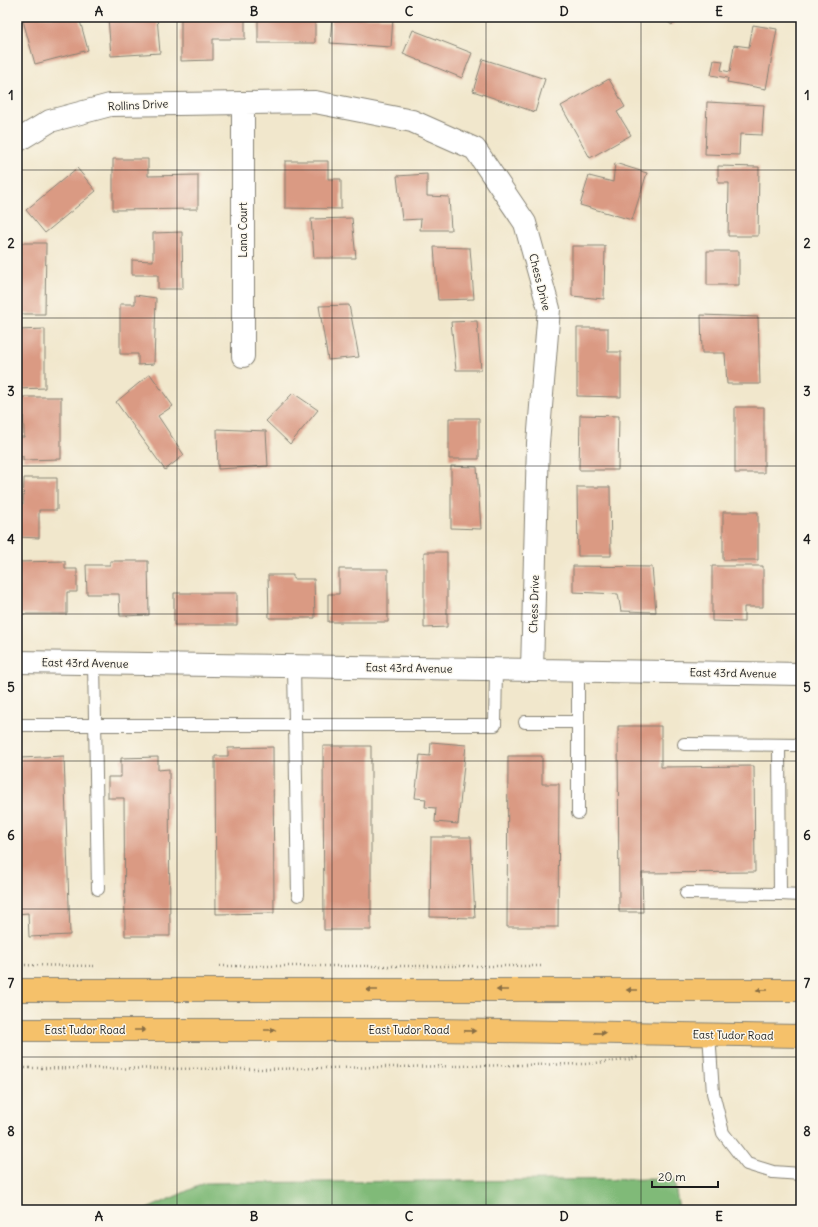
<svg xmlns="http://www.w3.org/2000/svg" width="818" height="1227" font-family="Delius,sans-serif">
<rect width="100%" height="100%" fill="#fbf7ec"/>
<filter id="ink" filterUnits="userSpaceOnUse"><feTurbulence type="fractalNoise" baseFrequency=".025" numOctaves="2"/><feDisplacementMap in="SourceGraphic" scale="8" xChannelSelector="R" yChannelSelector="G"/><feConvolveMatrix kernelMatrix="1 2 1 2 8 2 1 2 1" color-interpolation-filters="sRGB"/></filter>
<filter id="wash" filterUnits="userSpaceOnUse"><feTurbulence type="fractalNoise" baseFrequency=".012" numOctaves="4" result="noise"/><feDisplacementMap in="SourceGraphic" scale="16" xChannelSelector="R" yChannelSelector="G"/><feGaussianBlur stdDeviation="0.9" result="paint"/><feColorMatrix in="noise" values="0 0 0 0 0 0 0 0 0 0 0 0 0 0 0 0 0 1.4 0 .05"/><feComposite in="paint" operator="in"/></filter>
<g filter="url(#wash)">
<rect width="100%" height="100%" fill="#f1e7cc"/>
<path fill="#80ba78" stroke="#4e6b4a" d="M674,1179L679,1210H145L205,1183Z"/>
<g id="blocks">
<path fill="#da9a83" d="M22,17H79L88,50L35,64Z
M108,17H157L160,53L111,56Z
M181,17H245V39H213V60L181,61Z
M258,17H315V43H258Z
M332,17L393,18L391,47L330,43Z
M661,17H677L672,25Z
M753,25L777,29L766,89L727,82L728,78L711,75L714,60L723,61L721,70L730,72L734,45L749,47Z
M413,30L472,53L462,78L403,54Z
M483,59L545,79L535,112L473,91Z
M609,79L625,107L617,112L631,135L590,158L561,106Z
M707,102L764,105L762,135L740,134L739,155L705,154Z
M113,159H148V176L198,175V209L113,210Z
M285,161H328V179H341V209L285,208Z
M615,163L647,173L632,220L580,205L589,176L613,182Z
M718,166L759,167L758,236H728L729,183H718Z
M77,168L96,191L45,233L26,210Z
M427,174V196L449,197L451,230H420L421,219L402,220L397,176Z
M352,218L356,258H314L311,219Z
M182,232L183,289H158V275H132V260L153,261V233Z
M17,243H46L45,314H17Z
M572,246H605L604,299L572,296Z
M434,247L470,248L474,299L438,300Z
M707,251H739V285H707Z
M135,295L156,298L154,364L138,365V354H120V304H135Z
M349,305L359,357L328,360L319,306Z
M701,315L758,317L760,384H727L725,353H702Z
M477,321L481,370H456L451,322Z
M577,328H608V352H621V397L577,396Z
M45,329V388L17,389V330Z
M150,374L173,406L158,416L184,455L165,470L116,402Z
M293,393L318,410L290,444L266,421Z
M23,397H61V459L23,460V456H17V437H24Z
M735,407H764V473H735Z
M580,415L619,416L618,470H579Z
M449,418H479V459H449Z
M217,429L266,431L268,466L218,469Z
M451,466L477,467L481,529L451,528Z
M24,478H57V510H39V538L17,537V504H23Z
M577,487H610L611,556H578Z
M723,512H758V560H723Z
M424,552H447V627L424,628Z
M65,561V569H77V592H67V614H17V562Z
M110,561H148L149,615L120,616L119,594H87L86,565H110Z
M573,566L652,567L656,612L621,611L618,594L573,592Z
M712,566H763V607H744V622L712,621Z
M339,569H388V622H328V594H339Z
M268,575H293V579H314L315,618H269Z
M174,593H237V625H174Z
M618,726H661V767L754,766L755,872L642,873L643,912H619Z
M431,742L466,745L458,824L435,822L436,808L425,807L426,799L415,798L420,755L430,756Z
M323,746H371V930H324Z
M273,747L274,913L216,914L215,756H228V748Z
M64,756L70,935L29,937L28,913L17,914V767H20V758Z
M508,756H542V784H559L558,927H507Z
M158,757V770L169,769L170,936H125L124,798H108V777H121V758Z
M431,837H471L475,918L430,917Z"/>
</g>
</g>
<g filter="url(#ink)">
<use href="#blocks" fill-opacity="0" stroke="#868274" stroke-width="1"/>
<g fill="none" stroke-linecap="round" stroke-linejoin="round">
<g stroke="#868274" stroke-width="14">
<path id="lane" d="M94,663L98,889
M294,666L298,895
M578,671V813
M525,722H578
M17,725H495L496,669
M684,744L801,745
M686,893L780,894L779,745
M780,894L801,895
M709,1034L713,1093L723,1133L747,1164L773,1172L801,1174"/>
</g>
<g stroke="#868274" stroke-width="24">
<path id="street" d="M243,103V356
M17,141L50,121L110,105L315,102L412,121L475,149L525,223L549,309L538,443L532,670
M17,662L801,674"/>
</g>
<g stroke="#868274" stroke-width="24">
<path id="primary" d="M17,990H801
M17,1030H435L801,1036"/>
</g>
<path stroke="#868274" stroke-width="2.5" stroke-dasharray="1 3" stroke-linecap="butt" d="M17,965L95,966
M220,966H541
M17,1068L262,1069L585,1064L627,1060L638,1057"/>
<use href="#lane" stroke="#fff" stroke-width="12"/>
<use href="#street" stroke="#fff" stroke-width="22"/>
<use href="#primary" stroke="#f5c16b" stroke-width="22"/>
</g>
<defs><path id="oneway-solid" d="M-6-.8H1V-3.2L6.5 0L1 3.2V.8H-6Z"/></defs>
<g fill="#886e44">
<use href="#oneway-solid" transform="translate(372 990) rotate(-180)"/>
<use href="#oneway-solid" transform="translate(502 990) rotate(-180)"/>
<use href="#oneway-solid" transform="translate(632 990) rotate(-180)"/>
<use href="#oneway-solid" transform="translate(762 990) rotate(-180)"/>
<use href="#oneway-solid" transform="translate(140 1030)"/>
<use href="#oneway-solid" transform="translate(270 1030)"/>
<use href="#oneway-solid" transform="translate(470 1031) rotate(1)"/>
<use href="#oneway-solid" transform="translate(600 1033) rotate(1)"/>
</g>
</g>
<path fill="none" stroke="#1c1c1c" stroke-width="1" stroke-opacity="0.55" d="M177,17V1210M332,17V1210M486,17V1210M641,17V1210M17,170H801M17,318H801M17,466H801M17,614H801M17,761H801M17,909H801M17,1057H801"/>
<g text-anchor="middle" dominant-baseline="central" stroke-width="3" stroke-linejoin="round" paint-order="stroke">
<g font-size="11" fill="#1c1c1c" stroke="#fbf7ec">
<text transform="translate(138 105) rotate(-3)">Rollins Drive</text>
<text transform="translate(243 230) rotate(-90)">Lana Court</text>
<text transform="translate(540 282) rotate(76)">Chess Drive</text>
<text transform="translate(534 604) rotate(-88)">Chess Drive</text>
<text transform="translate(85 663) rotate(1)">East 43rd Avenue</text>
<text transform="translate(409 668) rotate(1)">East 43rd Avenue</text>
<text transform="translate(733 673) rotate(1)">East 43rd Avenue</text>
<text x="85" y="1030">East Tudor Road</text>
<text x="409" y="1030">East Tudor Road</text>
<text transform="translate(733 1035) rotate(1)">East Tudor Road</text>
</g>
</g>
<rect width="818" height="1227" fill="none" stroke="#fbf7ec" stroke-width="44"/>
<path d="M652 1181v6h66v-6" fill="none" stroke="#1c1c1c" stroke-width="2"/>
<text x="658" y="1181" font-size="12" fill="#1c1c1c" stroke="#fbf7ec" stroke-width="3" paint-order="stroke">20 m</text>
<rect x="22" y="22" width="774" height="1183" fill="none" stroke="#1c1c1c" stroke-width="1.5"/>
<g font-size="13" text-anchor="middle" font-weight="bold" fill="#1c1c1c">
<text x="99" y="16">A</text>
<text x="254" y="16">B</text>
<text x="409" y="16">C</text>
<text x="564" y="16">D</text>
<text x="719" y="16">E</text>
<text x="11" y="100">1</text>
<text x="807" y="100">1</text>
<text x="11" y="248">2</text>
<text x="807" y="248">2</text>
<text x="11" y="396">3</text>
<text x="807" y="396">3</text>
<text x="11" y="544">4</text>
<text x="807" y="544">4</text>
<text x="11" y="692">5</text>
<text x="807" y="692">5</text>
<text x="11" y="840">6</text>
<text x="807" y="840">6</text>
<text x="11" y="988">7</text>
<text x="807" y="988">7</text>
<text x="11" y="1136">8</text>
<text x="807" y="1136">8</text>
<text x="99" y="1221">A</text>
<text x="254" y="1221">B</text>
<text x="409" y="1221">C</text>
<text x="564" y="1221">D</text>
<text x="719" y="1221">E</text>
</g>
</svg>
